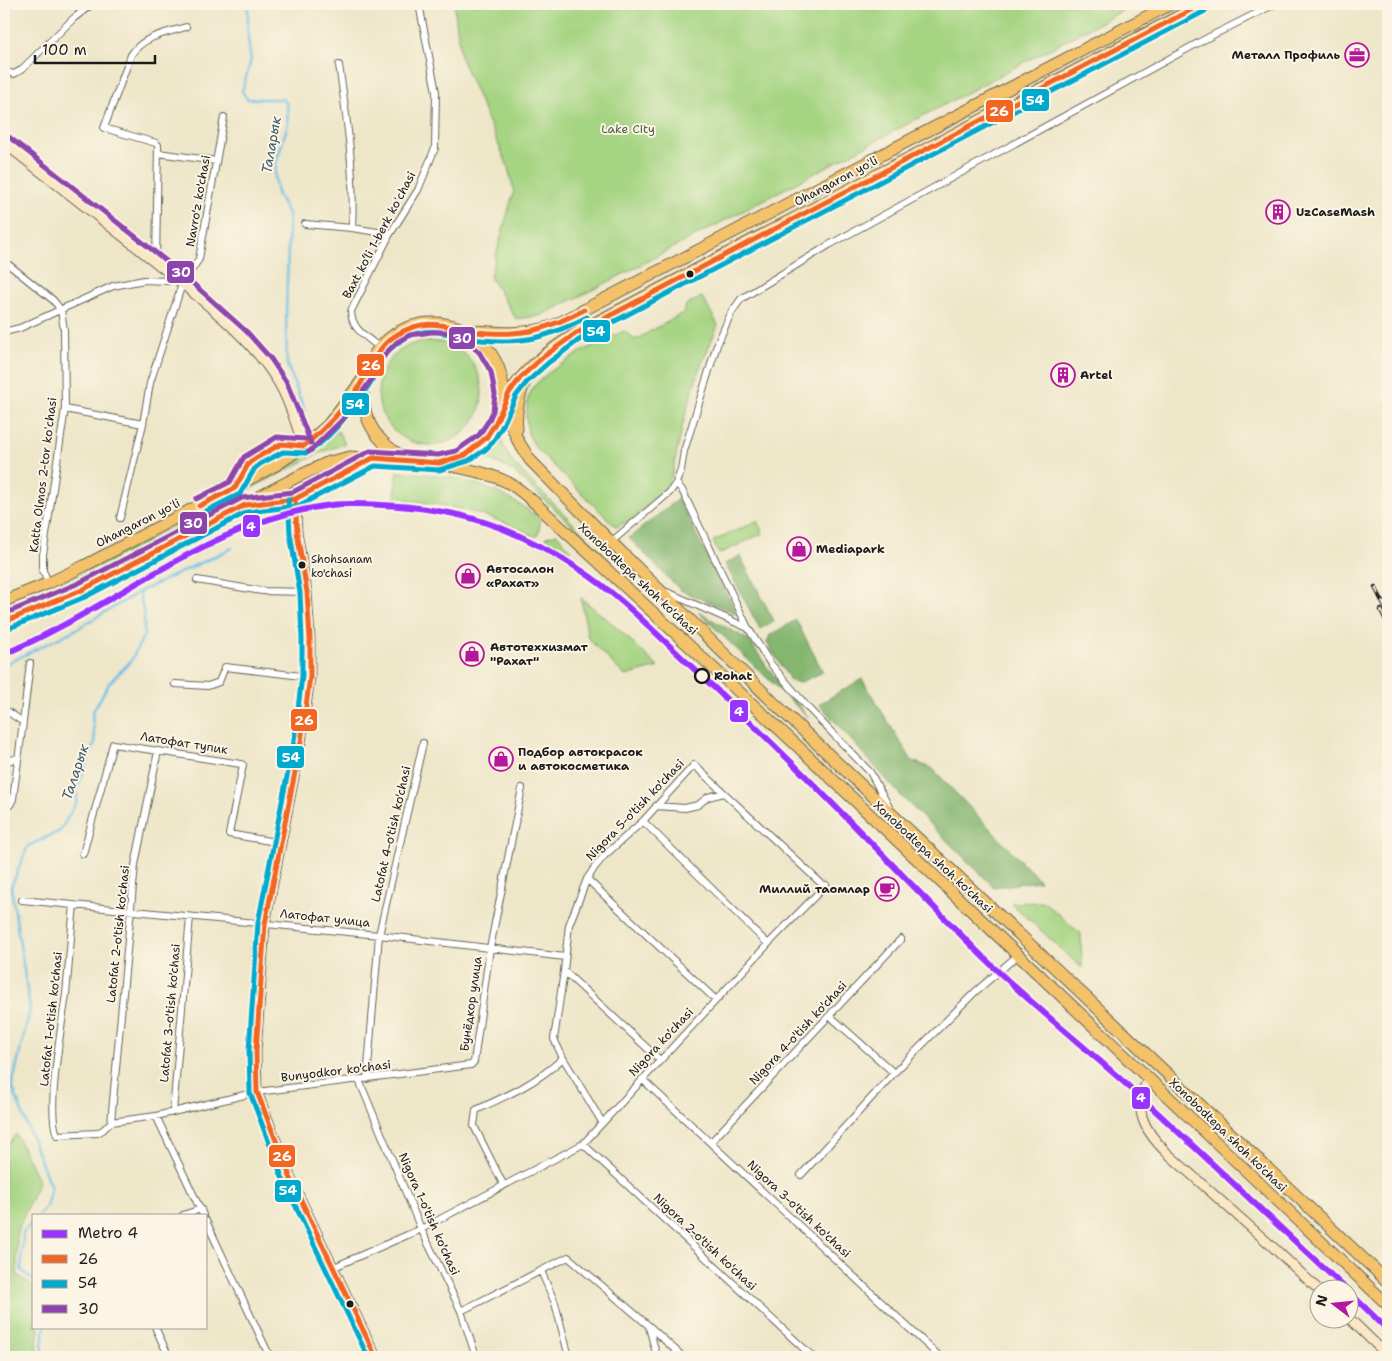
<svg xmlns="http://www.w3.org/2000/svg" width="1392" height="1361" font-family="'Shantell Sans',sans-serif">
<rect width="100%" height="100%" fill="#fcf5e5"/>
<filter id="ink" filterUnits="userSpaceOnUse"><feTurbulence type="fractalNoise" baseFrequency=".02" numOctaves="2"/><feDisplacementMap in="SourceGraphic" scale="10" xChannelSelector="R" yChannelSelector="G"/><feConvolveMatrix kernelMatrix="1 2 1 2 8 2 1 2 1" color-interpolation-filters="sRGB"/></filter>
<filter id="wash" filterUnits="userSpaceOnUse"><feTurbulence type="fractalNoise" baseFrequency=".0096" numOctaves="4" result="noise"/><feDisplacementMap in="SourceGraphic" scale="20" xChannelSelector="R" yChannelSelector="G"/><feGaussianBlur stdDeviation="1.12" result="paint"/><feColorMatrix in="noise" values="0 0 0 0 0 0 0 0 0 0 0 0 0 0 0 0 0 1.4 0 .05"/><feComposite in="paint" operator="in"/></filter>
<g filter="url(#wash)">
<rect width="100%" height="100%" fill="#ede6c8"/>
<path fill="#a5d482" stroke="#60784f" d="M454,4H1135L610,281L540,316L516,319L490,277L514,190L507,164L461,58Z
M702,297L718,325L699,370L683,423L672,475L664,491L633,519L616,527L537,449L528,434L526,416L528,398L534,386L548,373L579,353L602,341L624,331L635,340L683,313L686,305Z
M378 393a52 52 0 1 1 104 0a52 52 0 1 1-104 0Z
M499,430L504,447L512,462L612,562L513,471L493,461L474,456L490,444Z
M338,431L345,444L322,452L198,516L189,524C128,556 68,588 4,612V606C105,568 199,512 296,462L318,448Z
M397,472C414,473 431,474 448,477C479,482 516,499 540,519L539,532L536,537C490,513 446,504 395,499Z
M757,521L763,533L719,554L713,541Z
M557,534L570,549L569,556L547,543L546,537Z
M581,598L615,626L658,667L625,676L588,638Z
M1044,902L1081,934L1082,968L1011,903Z
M16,1134L39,1182L17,1231V1274L34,1288V1327H39L37,1341L38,1357H4V1149Z"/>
<path fill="#84b670" stroke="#506946" d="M678,499L737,614L680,590L629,538Z
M740,556L774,621L760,629L725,564Z
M698,612L749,640L767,667L808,717Z
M796,620L823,672L799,683L790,680L767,643L770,635Z
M862,679L912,761L932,768L1040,881L994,887L902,797L819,704Z"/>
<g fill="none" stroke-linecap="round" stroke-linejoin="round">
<path stroke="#69bde5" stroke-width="2.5" d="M248,4V40L251,60L242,91L247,99H282L287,104L288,124L276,163L275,178L277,193L289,215L286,315L287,364L305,412
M4,665L75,630L139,592
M39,1215L46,1207L51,1188L12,1086L30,1009L11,887L28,846L60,831L77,801V788L95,742L92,713L110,682L131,661L144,635V614L139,592L232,548
M34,1221L23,1232L21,1270L34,1281
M44,1357L42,1343L45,1327"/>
</g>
</g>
<g filter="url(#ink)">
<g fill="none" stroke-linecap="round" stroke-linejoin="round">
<g stroke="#656358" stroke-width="8">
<path id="street" d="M339,65C347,119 355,174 352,228
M4,71L14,74L21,70L74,18L92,4
M158,153L216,161
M305,224L352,228L390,234
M4,261L53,300L61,310L64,330L65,409L43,555V571L49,583
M156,262L158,145L156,143L104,128L131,55C143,36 166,33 186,27
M4,332L20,328L113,286L144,280L168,281L175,278
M380,348C367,337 351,329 351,311L390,234L418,190L435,148L436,92L419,4
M65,409L143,424
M120,518L143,424L150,383L182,284L199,259L224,117
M611,542L670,492L676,483
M197,580L262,591L307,592
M667,592L748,628
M175,684L208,686L219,682L225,667L310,677
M4,709L23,722L13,799L10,805L4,807
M23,722L30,663
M4,762L18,758
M656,806L685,808L698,805L708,797L724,793
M889,807L870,772L809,709L770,663L748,628L682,490L676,483L681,470L684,451L717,345L731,313L741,299L829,245L1209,37L1275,4
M643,821L768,944
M83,854L113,744L241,764L243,765L229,834L281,843
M587,879L716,1000
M22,900L379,935L565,957
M74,905C71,935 69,964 66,994C62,1025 46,1109 57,1135L97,1133L103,1130L111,1122L156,1116L257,1092L471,1065L474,1062L490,948L522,788
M564,971L660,1060
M830,1016L894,1073
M367,1079L379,935L423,743
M642,1079L940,1357
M359,1080L421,1229L461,1311L476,1357
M173,1112L190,917
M156,1116L203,1215
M111,1122L135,865L158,751
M602,1122L563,1058L554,1039L564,971L569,925L587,879L595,867L604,856L643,821L694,765L825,887
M711,1142L901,939
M583,1144L813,1357
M801,1175L894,1073L975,992L1017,956
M503,1184L474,1126L476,1110C507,1096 538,1082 563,1058
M183,1215L201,1209
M206,1221L270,1357
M332,1268L421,1229L583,1144L768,944L826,885
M541,1271L555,1303L569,1357
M461,1311L568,1257L648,1325L683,1357
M155,1327L169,1357
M649,1327L657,1357"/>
</g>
<g stroke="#656358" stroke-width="11">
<path id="secondary" d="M4,143C61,188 118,232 174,277C211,308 250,338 276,379C289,398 295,424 304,446
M295,499L297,532L307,592L310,638V677L301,742L265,924L256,1051L257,1092L291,1179L376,1357
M249,505L295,499L373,458
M1149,1078C1131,1108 1144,1130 1166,1152L1274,1248L1320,1291
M1349,1318L1388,1356"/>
</g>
<g stroke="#656358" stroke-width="13">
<path id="highway" d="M363 393a70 70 0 1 1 140 0a70 70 0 1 1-140 0Z
M465,330C496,333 526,336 555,325L1171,4
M502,402L518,441L530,460L596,527L775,704L1388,1282
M502,409C517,371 554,346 589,326L1202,4
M517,429C515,410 519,393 528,375
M439,463C462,468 486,472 507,482C524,491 539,507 553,520L790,739L1388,1305
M4,601L49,583L86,565L276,465L304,446L328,425L363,379
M4,622L82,590L297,477L329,462L350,457L416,461"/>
</g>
<use href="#street" stroke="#fff" stroke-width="6"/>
<use href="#secondary" stroke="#fae7c3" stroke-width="9"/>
<use href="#highway" stroke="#f3c26a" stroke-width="11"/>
<g stroke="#1c1c1c" stroke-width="4.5">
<path id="rail" d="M1375,587L1388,613
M1381,610L1388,624"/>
</g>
<use href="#rail" stroke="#fcf5e5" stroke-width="2.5" stroke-dasharray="8" stroke-linecap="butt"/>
<g stroke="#fcf5e5" stroke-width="9">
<path id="bus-1" d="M295,499L297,532L307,592L310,638V677L301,742L265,924L256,1051L257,1092L291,1179L376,1357
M199,506L235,488L249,463L256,458L281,444L304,446C325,429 343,410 358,388C371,368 376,346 398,334C433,313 454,332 490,333C529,335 549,328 584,310
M4,622L82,590L245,505L295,499L373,458L439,463L465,455L486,438L496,422L509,393L521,377L543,357L575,334L1202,4"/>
</g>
<g stroke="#fcf5e5" stroke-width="9">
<path id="bus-2" d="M288,499L290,533L300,593L302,638V676L294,741L258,923L249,1050L250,1093L284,1182L368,1357
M202,513L240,494L255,468L260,464L283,452L306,453C328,442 359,402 372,380C374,376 375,371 377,366C384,353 394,344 407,337C434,324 454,338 481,340C526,344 548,337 587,317
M7,629L85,597L247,512L298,506L375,466L439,470L468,461L485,450L493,442L503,425L516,396L527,382L548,363L579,340L1205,11"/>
</g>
<g stroke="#fcf5e5" stroke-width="9">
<path id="bus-3" d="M9,137L179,271L247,332L271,359L287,383L311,443
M196,499L230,482L244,457L277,437L305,439
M4,614L79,583L242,498L293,492L370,451L438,455L456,451L479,435L489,420L493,411L495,394L491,372L479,352L461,337L448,332H432L410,335L397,342L386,353L380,362L371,380L342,420L309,452"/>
</g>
<use href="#bus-1" stroke="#f26522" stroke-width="5"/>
<use href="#bus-2" stroke="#00a9ce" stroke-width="5"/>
<use href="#bus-3" stroke="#8e44ad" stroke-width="5"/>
<g stroke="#fcf5e5" stroke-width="10">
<path id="metro-1" d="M4,654C114,608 210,520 331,505C348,503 365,504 382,505C458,508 515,527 579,569C621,596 656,634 693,668C790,757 880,853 973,947C1024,999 1082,1044 1136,1093C1206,1157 1275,1223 1345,1288
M1350,1293L1388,1330"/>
</g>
<use href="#metro-1" stroke="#93f" stroke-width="6"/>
</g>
</g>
<defs>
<g id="office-ring" transform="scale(1.25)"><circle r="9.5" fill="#fcf5e5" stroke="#b5179e" stroke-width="1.5"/><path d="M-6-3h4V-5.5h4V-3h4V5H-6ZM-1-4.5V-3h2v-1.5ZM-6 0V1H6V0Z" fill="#b5179e"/></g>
<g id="building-ring" transform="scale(1.25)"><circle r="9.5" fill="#fcf5e5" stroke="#b5179e" stroke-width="1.5"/><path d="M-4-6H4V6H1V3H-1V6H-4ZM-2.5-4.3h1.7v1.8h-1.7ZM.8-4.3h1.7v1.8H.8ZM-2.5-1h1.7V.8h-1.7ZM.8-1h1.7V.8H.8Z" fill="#b5179e"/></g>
<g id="shop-ring" transform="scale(1.25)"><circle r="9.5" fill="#fcf5e5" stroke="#b5179e" stroke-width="1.5"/><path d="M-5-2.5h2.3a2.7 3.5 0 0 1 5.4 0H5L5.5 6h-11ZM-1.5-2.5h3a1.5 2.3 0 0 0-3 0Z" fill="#b5179e"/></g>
<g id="cafe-ring" transform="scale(1.25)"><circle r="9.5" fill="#fcf5e5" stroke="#b5179e" stroke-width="1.5"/><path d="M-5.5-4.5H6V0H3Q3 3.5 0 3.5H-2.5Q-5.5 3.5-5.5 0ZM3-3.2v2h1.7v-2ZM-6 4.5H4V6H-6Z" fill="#b5179e"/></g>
</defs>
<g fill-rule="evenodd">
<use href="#office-ring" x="1357" y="55"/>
<use href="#building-ring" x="1278" y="212"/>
<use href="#building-ring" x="1063" y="375"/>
<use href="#shop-ring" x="799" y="549"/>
<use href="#shop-ring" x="468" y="576"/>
<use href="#shop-ring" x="472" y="654"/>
<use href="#shop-ring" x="501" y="759"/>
<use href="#cafe-ring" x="887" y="889"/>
</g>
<g fill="#1c1c1c" stroke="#fcf5e5" stroke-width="2">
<circle cx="690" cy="274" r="4.5"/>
<circle cx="302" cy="565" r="4.5"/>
<circle cx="350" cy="1304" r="4.5"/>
</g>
<circle fill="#fcf5e5" stroke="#1c1c1c" stroke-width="2.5" cx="702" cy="676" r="7"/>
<g text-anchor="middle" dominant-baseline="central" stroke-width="4" stroke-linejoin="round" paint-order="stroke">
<g font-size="11" fill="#1c1c1c" stroke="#fcf5e5" text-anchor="start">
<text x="311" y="559">Shohsanam<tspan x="311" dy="14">ko'chasi</tspan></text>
</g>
<g font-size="12" font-weight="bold" fill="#1c1c1c" stroke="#fcf5e5" text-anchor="start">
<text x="1340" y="55" text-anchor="end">Металл Профиль</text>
<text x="1296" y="212">UzCaseMash</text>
<text x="1080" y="375">Artel</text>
<text x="816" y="549">Mediapark</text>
<text x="486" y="569">Автосалон<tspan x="486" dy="14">«Рахат»</tspan></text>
<text x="490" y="647">Автотеххизмат<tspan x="490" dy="14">"Рахат"</tspan></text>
<text x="518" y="752">Подбор автокрасок<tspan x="518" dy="14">и автокосметика</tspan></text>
<text x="870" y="889" text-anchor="end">Миллий таомлар</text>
</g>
<g font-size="12" fill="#4c5c40" stroke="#fcf5e5">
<text x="628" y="129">Lake City</text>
</g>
<g font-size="12" fill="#1c1c1c" stroke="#fcf5e5">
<text transform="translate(836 181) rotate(-28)">Ohangaron yoʻli</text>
<text transform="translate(198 201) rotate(-80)">Navro'z ko'chasi</text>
<text transform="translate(379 235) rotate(-62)">Baxt ko‘li 1-berk koʻchasi</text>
<text transform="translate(43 475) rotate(-83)">Katta Olmos 2-tor koʻchasi</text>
<text transform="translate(138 523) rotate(-27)">Ohangaron yoʻli</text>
<text transform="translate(638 579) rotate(43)">Xonobodtepa shoh ko'chasi</text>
<text transform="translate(184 743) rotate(9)">Латофат тупик</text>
<text transform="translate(635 810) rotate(-46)">Nigora 5-o'tish ko'chasi</text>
<text transform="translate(391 834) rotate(-77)">Latofat 4-o'tish ko'chasi</text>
<text transform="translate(933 857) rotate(43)">Xonobodtepa shoh ko'chasi</text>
<text transform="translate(325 918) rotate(6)">Латофат улица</text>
<text transform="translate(118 934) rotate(-84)">Latofat 2-o'tish ko'chasi</text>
<text transform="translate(471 1004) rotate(-82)">Бунёдкор улица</text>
<text transform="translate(170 1013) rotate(-85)">Latofat 3-o'tish ko'chasi</text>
<text transform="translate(51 1019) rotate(-84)">Latofat 1-o'tish ko'chasi</text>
<text transform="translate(798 1033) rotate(-47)">Nigora 4-o'tish ko'chasi</text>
<text transform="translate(661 1042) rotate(-47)">Nigora ko'chasi</text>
<text transform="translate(336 1071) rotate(-7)">Bunyodkor ko'chasi</text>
<text transform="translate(1228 1135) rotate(44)">Xonobodtepa shoh ko'chasi</text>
<text transform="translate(799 1209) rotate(43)">Nigora 3-o'tish ko'chasi</text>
<text transform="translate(429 1214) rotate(66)">Nigora 1-o'tish ko'chasi</text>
<text transform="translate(705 1242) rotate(43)">Nigora 2-o'tish ko'chasi</text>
</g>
<g font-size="12" font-weight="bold" fill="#1c1c1c" stroke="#fcf5e5" text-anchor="start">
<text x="714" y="676">Rohat</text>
</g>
<g font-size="14" font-style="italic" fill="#3b5c6c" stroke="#fcf5e5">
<text transform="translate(271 145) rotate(-80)">Таларык</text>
<text transform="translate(75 772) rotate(-72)">Таларык</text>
</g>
</g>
<g stroke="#fcf5e5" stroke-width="2">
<rect x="1021" y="88" width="29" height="24" rx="5" fill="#00a9ce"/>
<rect x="985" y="99" width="29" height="24" rx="5" fill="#f26522"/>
<rect x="166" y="260" width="29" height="24" rx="5" fill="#8e44ad"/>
<rect x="582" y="319" width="29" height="24" rx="5" fill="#00a9ce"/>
<rect x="448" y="326" width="28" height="24" rx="5" fill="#8e44ad"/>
<rect x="356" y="353" width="29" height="24" rx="5" fill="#f26522"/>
<rect x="341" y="392" width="29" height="24" rx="5" fill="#00a9ce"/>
<rect x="179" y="511" width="29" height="24" rx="5" fill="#8e44ad"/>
<rect x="242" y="514" width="19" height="24" rx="5" fill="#93f"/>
<rect x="729" y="699" width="20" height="24" rx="5" fill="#93f"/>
<rect x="290" y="708" width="28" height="24" rx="5" fill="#f26522"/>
<rect x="276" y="745" width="29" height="24" rx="5" fill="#00a9ce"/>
<rect x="1131" y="1086" width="20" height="24" rx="5" fill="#93f"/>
<rect x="268" y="1144" width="28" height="24" rx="5" fill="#f26522"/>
<rect x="274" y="1179" width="28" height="24" rx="5" fill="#00a9ce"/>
</g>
<g font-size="14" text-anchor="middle" font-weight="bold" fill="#fff">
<text x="1035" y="105">54</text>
<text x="999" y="116">26</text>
<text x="181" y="277">30</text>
<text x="596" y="336">54</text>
<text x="462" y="343">30</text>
<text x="371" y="370">26</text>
<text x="355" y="409">54</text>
<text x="193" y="528">30</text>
<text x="251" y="531">4</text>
<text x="739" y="716">4</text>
<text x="304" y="725">26</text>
<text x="291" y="762">54</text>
<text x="1141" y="1102">4</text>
<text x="282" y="1161">26</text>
<text x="288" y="1195">54</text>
</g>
<rect width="1392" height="1361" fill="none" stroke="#fcf5e5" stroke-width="20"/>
<rect x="32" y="1214" width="175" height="115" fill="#fcf5e5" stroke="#a29e95"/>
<rect x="42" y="1230" width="25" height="8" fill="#9933ff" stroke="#a29e95"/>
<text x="78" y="1238" font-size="15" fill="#1c1c1c">Metro 4</text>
<rect x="42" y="1255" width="25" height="8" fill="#f26522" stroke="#a29e95"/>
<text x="78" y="1264" font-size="15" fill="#1c1c1c">26</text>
<rect x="42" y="1280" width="25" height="8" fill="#00a9ce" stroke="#a29e95"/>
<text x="78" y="1288" font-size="15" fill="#1c1c1c">54</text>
<rect x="42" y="1305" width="25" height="8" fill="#8e44ad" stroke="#a29e95"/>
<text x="78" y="1314" font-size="15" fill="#1c1c1c">30</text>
<g transform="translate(1334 1304) rotate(286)"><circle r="24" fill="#fcf5e5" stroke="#a29e95"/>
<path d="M0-4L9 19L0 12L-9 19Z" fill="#b5179e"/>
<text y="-8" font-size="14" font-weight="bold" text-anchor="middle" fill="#1c1c1c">N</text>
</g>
<path d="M35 55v8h120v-8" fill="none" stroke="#1c1c1c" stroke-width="2.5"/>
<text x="42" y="55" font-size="15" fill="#1c1c1c" stroke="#fcf5e5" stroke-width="4" paint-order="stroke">100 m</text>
</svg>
